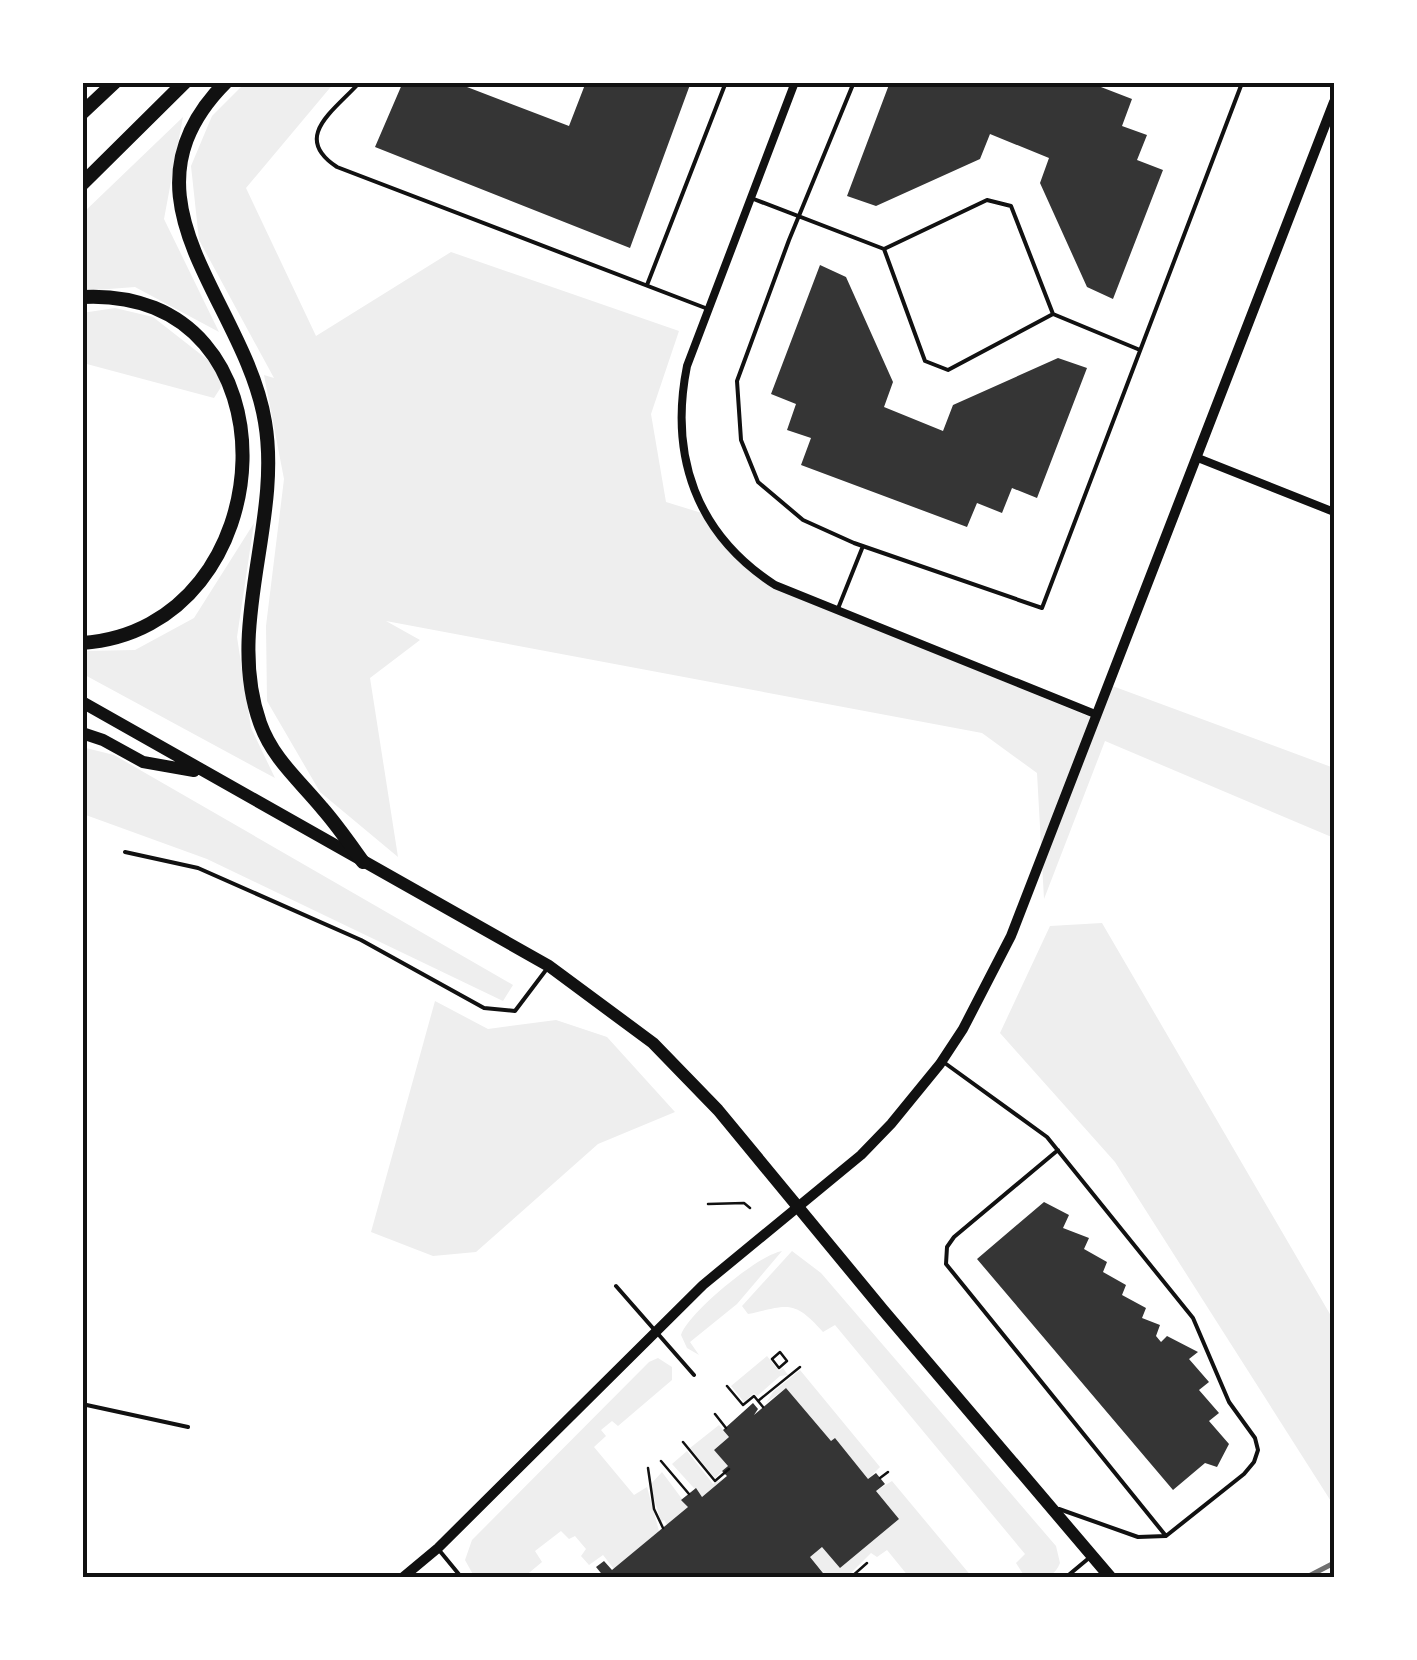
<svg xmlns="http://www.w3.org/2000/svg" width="1417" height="1660" font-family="'DejaVu Sans',sans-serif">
<rect width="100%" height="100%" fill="#fff"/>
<path fill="#eee" d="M245,83H334L246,188L316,336L451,252L679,331L651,414L666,502L705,514L773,587L1093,718L1107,684L1334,768V838L1105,741L1044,899L1037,773L982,733L386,621L420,640L370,678L398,857L320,792L267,701L266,626L284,479L264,375L274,378L199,240L191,166L212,116Z
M183,117L164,219L219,332L135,287L83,291V213Z
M115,308L153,317L208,360L223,384L214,398L83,363L82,313Z
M254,523L237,637L251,728L275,778L83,674L82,651L135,650L194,618Z
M82,747L114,755L513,985L503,1001L207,859L83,814Z
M1102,923L1334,1321V1506L1115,1162L1000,1033L1050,926Z
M435,1001L488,1029L556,1020L607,1037L675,1112L598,1144L476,1252L433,1256L371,1232Z
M782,1251L737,1304L690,1342L699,1355L687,1348L681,1335C688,1313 758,1255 782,1251Z
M792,1251L821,1273L1056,1546L1060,1563C1053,1580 1042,1578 1025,1577L1016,1563L1025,1554L835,1325L823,1332C793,1298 787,1306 748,1314L742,1306Z
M767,1356L779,1371L783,1368L788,1375L780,1376L757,1396L754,1393L744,1402L731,1386Z
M658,1358L672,1367V1380L618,1426L612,1421L601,1430L606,1436L594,1447L634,1495L647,1487L659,1531L614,1569L603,1555L589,1565L581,1556L586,1549L575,1536L569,1539L561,1531L535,1551L542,1562L524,1577L475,1578L465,1560L472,1540L649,1362Z
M800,1370L880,1467L868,1479L835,1439L831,1441L786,1388L766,1403L773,1392Z
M719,1425L729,1437L714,1450L728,1466L715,1478L690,1448Z
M687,1451L713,1484L727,1476L702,1497L672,1464Z
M662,1472L688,1507L667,1525L664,1520L661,1522L650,1485Z
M892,1481L972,1577H909L887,1550L877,1557L871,1553L847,1577H827L810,1557L822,1547L899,1519L876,1491Z"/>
<path fill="#353535" d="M403,82H454L569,126L586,82H691L630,248L375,147Z
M890,82H1088L1132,99L1122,126L1147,135L1137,160L1163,170L1113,299L1087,287L1040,183L1049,158L990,134L980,159L876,206L847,196Z
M820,265L846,277L893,382L884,407L943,431L953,405L1058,358L1087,368L1037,498L1012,488L1002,513L977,503L967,527L801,465L811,438L787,430L796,404L771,394Z
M1044,1202L1069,1215L1063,1228L1089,1238L1084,1249L1107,1262L1103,1272L1126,1285L1122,1295L1146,1308L1142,1318L1160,1325L1156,1336L1161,1342L1167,1336L1198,1352L1189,1359L1209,1382L1199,1390L1219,1413L1209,1421L1229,1444L1217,1467L1205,1463L1173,1490L977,1259Z
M786,1388L831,1441L835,1438L868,1479L876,1473L885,1484L876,1491L899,1519L840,1568L822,1547L810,1557L827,1578H605L596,1567L604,1561L612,1570L688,1507L681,1500L696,1488L702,1497L727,1476L722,1471L728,1466L714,1450L729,1437L723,1430L753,1403L758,1409L754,1415Z"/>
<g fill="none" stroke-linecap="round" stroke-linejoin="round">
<path stroke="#111" stroke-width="2.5" d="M708,1204L744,1203L750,1208
M780,1352L787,1361L779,1368L772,1359Z
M727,1386L743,1405L754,1396L763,1407
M758,1401L800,1367
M715,1414L726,1428
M683,1442L715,1481L729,1469
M661,1461L689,1494
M648,1468L654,1509L663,1528
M880,1478L888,1472
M850,1578L867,1563"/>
<path stroke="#111" stroke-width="4" d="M360,82C334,111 291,137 337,167L708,309
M854,82L789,240L737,381L741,440L758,482L803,520L854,543L1042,608L1242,83L1239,82
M751,198L884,249L925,361L948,370L1053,314L1011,206L987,200L884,249
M647,285L726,82
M1053,314L1140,350
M837,611L863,546
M125,852L198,868L361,940L484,1008L515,1011L546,970
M942,1061L1047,1137L1193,1318L1229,1402L1255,1438L1258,1450L1254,1462L1244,1474L1166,1536L1138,1537L1059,1509
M1058,1150L954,1237L947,1247L946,1264L1166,1536
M616,1286L694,1375
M82,1404L188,1427
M439,1550L462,1578
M1065,1578L1089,1558"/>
<path stroke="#111" stroke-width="8" d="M795,82L687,366C669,456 696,534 775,585L1095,714
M1198,458L1334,512"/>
<path stroke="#111" stroke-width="10" d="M402,1578L438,1548L703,1285L861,1155L891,1124L940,1064L963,1029L1011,936L1334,102"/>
<path stroke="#111" stroke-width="12" d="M82,702L549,966L653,1043L718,1110L883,1310L1111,1578
M82,733L103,740L143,762L194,771"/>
<path stroke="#111" stroke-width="14" d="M226,82C109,199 245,300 265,422C282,522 225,625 260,723C273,759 299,780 322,808C337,825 350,844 363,862
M82,113L115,82
M82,184L185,82
M82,297C304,285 288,629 82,643"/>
<path stroke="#707070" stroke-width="5" d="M1305,1578L1334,1563"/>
</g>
<rect width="1417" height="1660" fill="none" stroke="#ffffff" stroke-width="170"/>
<rect x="85" y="85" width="1247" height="1490" fill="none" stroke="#111" stroke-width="4"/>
</svg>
